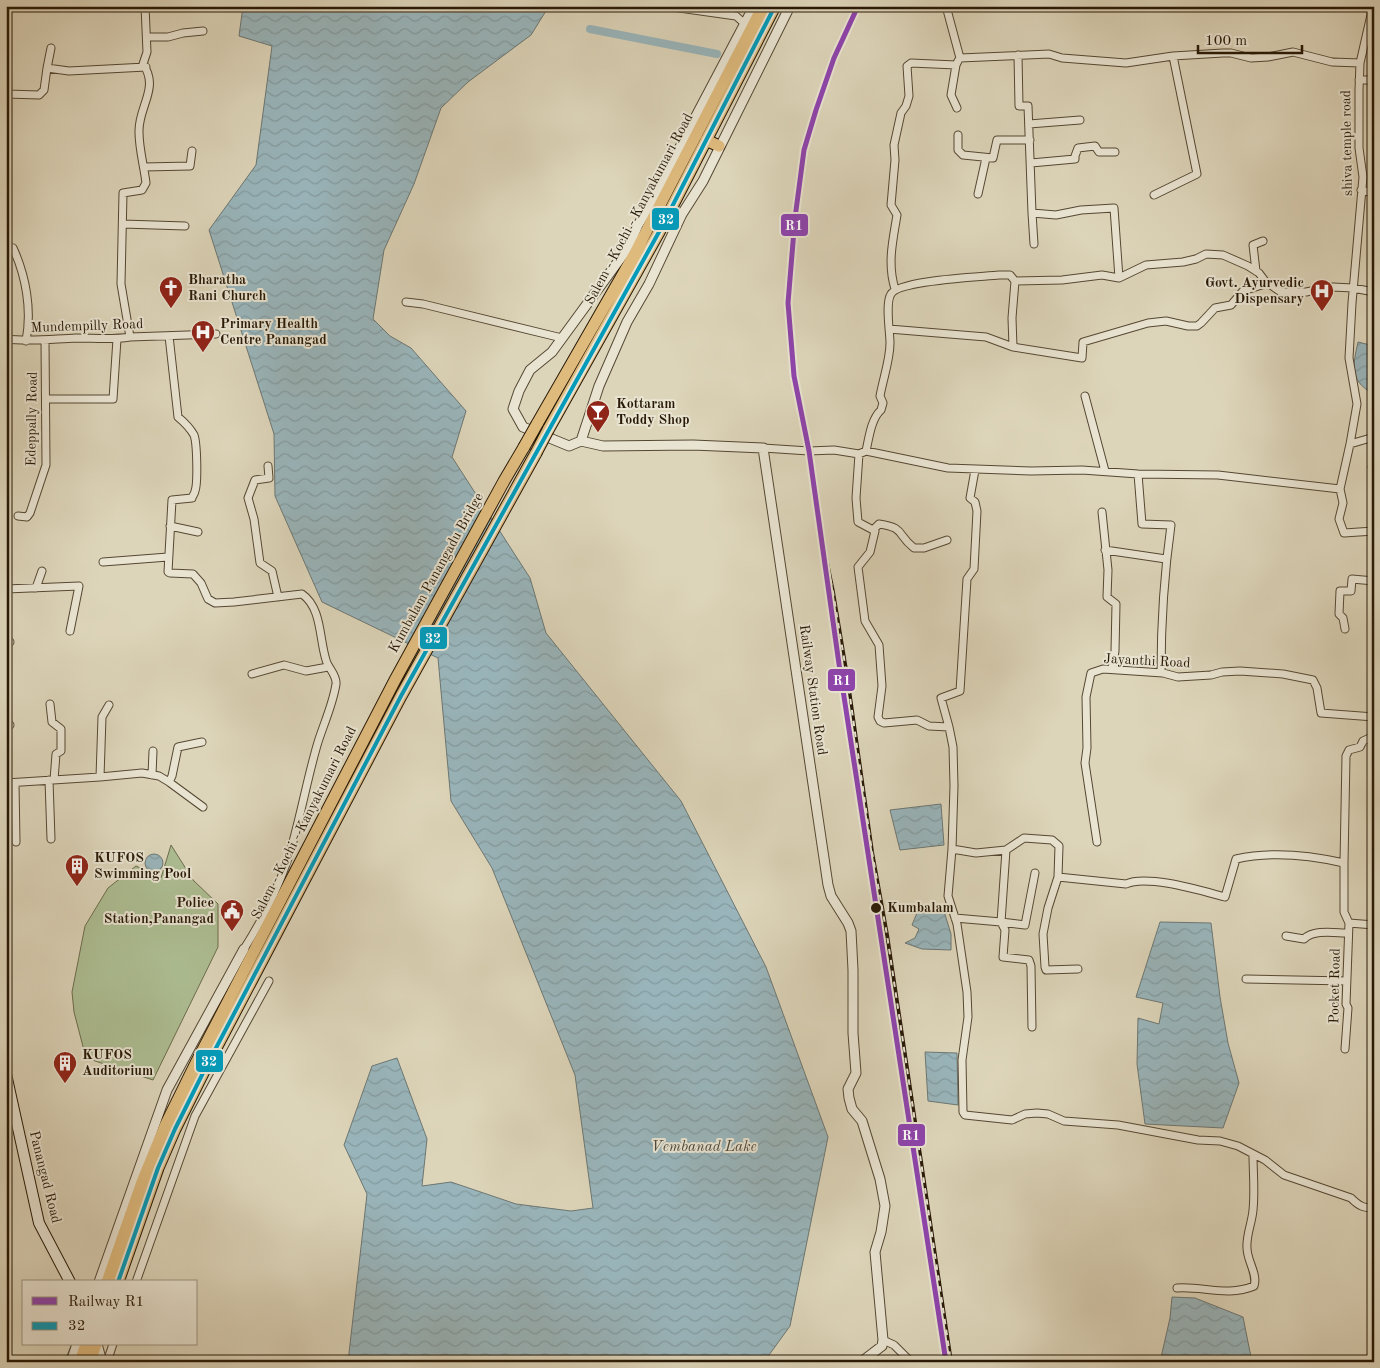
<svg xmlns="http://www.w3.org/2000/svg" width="1380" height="1368" font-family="'Old Standard TT',serif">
<defs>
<pattern id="water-waves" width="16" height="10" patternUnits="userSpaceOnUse" patternTransform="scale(1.25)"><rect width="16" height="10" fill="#99b5bb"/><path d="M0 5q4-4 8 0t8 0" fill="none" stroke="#849b9f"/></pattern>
</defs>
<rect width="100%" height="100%" fill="#ddd5ba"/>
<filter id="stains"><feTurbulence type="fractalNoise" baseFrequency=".004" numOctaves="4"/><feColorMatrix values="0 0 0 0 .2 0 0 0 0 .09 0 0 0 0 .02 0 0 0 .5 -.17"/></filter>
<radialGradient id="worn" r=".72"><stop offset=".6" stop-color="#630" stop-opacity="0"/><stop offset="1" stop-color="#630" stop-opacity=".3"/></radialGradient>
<path fill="#adbe93" stroke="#6a6c4c" d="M171,845L193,880L218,904V947L153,1080L86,1058L74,1012L72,992L85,926L108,888L136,866L161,878Z"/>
<path fill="url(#water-waves)" stroke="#6c7773" d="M243,6H549L531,35L468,82L441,108L414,184L384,250L373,319L390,336L411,348L466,411L452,457L530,578L546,633L681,801L766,967L828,1137L790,1326L764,1362H348L367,1194L344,1145L372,1066L397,1058L427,1139L422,1186L451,1182L516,1204L571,1211L593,1208L575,1075L492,868L451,801L438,658L322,602L275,496L274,434L209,230L256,165L272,46L239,36Z
M1358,342L1374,346V386L1372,393C1349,380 1353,365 1358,342Z
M941,804L944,845L900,850L890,810Z
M145 863a9 9 0 1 1 18 0a9 9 0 1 1-18 0Z
M938,906L943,908L951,934V950L922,949L905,943L915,938L919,929L912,925L917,913L930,911Z
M1160,922L1211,923L1220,997L1228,1043L1239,1083L1223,1128L1145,1124L1137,1064L1138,1018L1159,1024L1163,1003L1136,997Z
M925,1052L957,1053L958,1105L928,1101Z
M1172,1297L1195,1298L1243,1317L1252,1362H1160L1170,1318Z"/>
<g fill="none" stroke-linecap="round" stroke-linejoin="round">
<path stroke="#6c7773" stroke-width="2" d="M65,1362L71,1347"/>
<path stroke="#99b5bb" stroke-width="8" d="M590,29L717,54"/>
<g stroke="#554833" stroke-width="9">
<path id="minor" d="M665,6L736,16L745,24
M946,6L960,58L1049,54L1062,58L1126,63L1173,56L1223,53H1231L1251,58L1268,57L1293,52L1332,62L1360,63
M148,37H168L183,33L203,31
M1018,55L1019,106H1028L1032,213L1056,215L1081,210L1114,208L1119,278
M47,68L51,48
M1359,80H1374
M6,94L39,95L44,90L47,68L69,71L146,67
M957,108L951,95L956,65L958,61
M1029,124L1080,120
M958,135V150L963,155L993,158L997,140H1030
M1031,163L1075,159V156L1078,148L1095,146L1099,152H1115
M144,167L190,166L192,151
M1361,190L1374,193
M978,194L986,158
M1154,195L1197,174L1173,56
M1032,213L1034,244
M123,224L185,226
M13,248C26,276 32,310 26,341
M1256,271L1253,245L1263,241
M895,289C887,263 893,240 897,215L891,205L895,160L894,145L901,113L906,106L909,96L907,66L911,63L956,65
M406,302L423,304L562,338
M889,329L986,337L1013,347L1082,358L1083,342L1148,323L1166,321L1188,326H1197L1201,323L1215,308L1231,305L1243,291L1268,283
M169,336L178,417C184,422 190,428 194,435C197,443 198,483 195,491C195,493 192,497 192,498L172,500L168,572L170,573L193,574L201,583L208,599L215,603L234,602L302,594C322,608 319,638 326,660C328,668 337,675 336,684C333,704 324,723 318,742C309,772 303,804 295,834C286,873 265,916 244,949
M130,337L121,284L123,193L142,190L146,183C144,166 139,149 139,132C138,107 160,88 143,64L147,52L145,6
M6,339C30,342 52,339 76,338C94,338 112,340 130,337L216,334
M1013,347L1012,318L1015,281
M1085,396L1105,471
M46,399H113L117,339
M1350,444L1374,437
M763,448L809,451L834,450L859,454L866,451L948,468L1031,471L1082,470L1138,474L1218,475L1340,489L1343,503L1339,519L1344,533L1374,531
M866,451C869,438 871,419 881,410L883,403L880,396C883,379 890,360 890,343C890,332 885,303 891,294C899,280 980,277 999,275H1010L1015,281L1062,280L1102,275L1119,278L1146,265L1183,262L1196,259L1206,254L1223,255L1248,266L1259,273L1265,281L1281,292H1306L1333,287L1353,288L1374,292
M859,454L856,498L858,522L875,531L870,552L858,567L865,621L879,645L882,686L878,717L880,721L884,723L917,720L929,726L949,727L953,747L954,786L952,849L948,896L957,924L967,992L968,1017L962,1060L963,1112L965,1115L1012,1120L1025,1114L1037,1113L1048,1114L1064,1121L1118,1125L1198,1140L1220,1141L1238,1146L1265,1160L1284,1175L1351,1198C1359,1206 1363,1208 1374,1208
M268,466L269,478L255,480L248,498L254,519L260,563L272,571L278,597
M1372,467H1374
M1138,474L1142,524L1171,525C1164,575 1161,623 1161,673
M1340,489L1350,444L1357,404L1349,358L1352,303L1363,177L1359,148V90L1360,63L1373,6
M1102,512L1108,570L1107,597L1116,604L1115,651L1112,669
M18,516L27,517L30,513L46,465L45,340
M170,526L198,532
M873,530L879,524C906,528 896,534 914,548H924L947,540
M1105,550L1166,559
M103,562L168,557
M36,588L42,571
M6,589L79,586L70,631
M1345,629L1343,618L1339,614L1340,591H1351L1352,579L1374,581
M6,642H10
M252,674L284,665L306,671L328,667
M50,704L52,722L61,729V751L56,754L54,780
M6,725H10
M949,727L941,698L960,691L967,579L974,569L977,511L975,502L970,498L975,470
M152,775L153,751
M100,777L102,717L109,705
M49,780L51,839
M169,782L172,776L178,747L202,742
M6,783L100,777L142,773L159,776L169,782L203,807
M15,783L16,842
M1097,842L1085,763L1087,748L1086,697L1091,673L1103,669L1163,673L1178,677L1211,675L1222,672L1240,671L1283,674L1313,680L1317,688L1321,713L1374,717
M952,849L976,853L1006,850L1024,838L1052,840L1059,846L1058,877L1126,884C1147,874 1202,891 1225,897L1236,859C1272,851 1309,855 1344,863V912L1349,923L1374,925
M1006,850L1001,922L1025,925L1035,873
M1344,863L1346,756L1349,750L1360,747L1363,741L1374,736
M1058,877L1048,908L1043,934L1045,967L1046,970L1078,969
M955,918L1001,922L1005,930L1003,957L1029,960L1031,966L1032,1027
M1286,936L1304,939C1314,929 1335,933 1348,933
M1246,979L1347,981
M1345,1049L1348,1008L1346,1004L1349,923
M136,1282L195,1116L269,981
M1177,1288C1203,1286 1228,1297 1254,1286C1258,1274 1247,1261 1247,1248C1246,1235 1252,1223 1253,1210C1255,1191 1253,1173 1253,1154
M883,1340L894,1345L911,1362
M107,1362L113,1344"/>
</g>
<g stroke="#554833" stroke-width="11">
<path id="tertiary" d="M754,6L687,133L655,197L638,225L628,248L552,352L530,370L519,391L513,409L523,427L569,446L581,441L599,386L627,322L649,284L682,214L703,181L790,6
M581,441L603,446L693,445L763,448L828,885L831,896L848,923L851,931L853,970V1033L856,1073L848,1089L849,1098L852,1109L862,1121L880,1179L885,1206L881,1232L875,1252L883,1340L882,1346L865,1359L864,1362
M99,1282L167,1090L244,949
M97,1344L102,1362
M71,1362L77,1344"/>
</g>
<g stroke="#281906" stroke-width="12">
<path id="secondary" d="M6,1074L39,1223L70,1282"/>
</g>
<g stroke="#281906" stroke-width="13">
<path id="trunk" d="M706,140L719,146
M537,424L634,255L763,6
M548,430L659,232L775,6
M107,1282L142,1182L165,1126L196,1063L395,680L504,481L524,447
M118,1282L158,1168L175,1129L206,1067L401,696L536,453
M80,1362L86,1344
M90,1362L96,1344"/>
</g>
<use href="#minor" stroke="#e9e4d2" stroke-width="7"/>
<use href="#tertiary" stroke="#e9e4d2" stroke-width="9"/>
<use href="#secondary" stroke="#e9e4d2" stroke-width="10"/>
<use href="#trunk" stroke="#deba7d" stroke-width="11"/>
<g stroke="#281906" stroke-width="4">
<path id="rail" d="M817,515L833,592L847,676L872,852L887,935L951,1362"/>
</g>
<use href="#rail" stroke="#e9e4d2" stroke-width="2" stroke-dasharray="5.5" stroke-linecap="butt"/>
<g stroke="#281906" stroke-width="13" stroke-linecap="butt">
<path id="trunk-bridge" d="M524,447L537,424
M536,453L548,430"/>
</g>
<use href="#trunk-bridge" stroke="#deba7d" stroke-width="11"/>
<g stroke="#e9e4d2" stroke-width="8">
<path id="bus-1" d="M118,1282L158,1168L175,1129L206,1067L401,696L659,232L775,6"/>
</g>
<use href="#bus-1" stroke="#049bba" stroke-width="4"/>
<g stroke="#e9e4d2" stroke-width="9">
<path id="rail-1" d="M858,6L834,58L816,110L804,150L795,218L788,303L794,376L809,451L839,664L946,1362"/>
</g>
<use href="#rail-1" stroke="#8e44ad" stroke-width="5"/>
</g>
<defs>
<g id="church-pin" transform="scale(1.25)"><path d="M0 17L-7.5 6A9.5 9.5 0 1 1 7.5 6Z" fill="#8f2418" stroke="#e9e4d2"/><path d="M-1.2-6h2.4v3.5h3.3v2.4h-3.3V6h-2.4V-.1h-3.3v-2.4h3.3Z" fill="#fff"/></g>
<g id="hospital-pin" transform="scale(1.25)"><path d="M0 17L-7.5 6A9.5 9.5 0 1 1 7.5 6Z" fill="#8f2418" stroke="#e9e4d2"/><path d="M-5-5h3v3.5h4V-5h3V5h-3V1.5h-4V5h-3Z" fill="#fff"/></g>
<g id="bar-pin" transform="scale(1.25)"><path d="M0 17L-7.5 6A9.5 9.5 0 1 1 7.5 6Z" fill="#8f2418" stroke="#e9e4d2"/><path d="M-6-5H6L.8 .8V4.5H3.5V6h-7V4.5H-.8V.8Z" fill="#fff"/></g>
<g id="building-pin" transform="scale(1.25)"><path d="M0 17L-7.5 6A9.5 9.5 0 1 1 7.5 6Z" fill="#8f2418" stroke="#e9e4d2"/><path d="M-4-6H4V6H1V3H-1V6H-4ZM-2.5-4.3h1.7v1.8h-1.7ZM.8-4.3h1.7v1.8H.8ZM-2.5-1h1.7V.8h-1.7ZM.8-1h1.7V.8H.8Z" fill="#fff"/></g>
<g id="civic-pin" transform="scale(1.25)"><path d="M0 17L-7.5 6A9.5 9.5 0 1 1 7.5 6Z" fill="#8f2418" stroke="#e9e4d2"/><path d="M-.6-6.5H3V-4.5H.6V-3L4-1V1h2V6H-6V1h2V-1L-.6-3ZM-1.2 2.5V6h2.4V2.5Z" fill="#fff"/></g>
</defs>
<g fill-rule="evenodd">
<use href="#church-pin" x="171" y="288"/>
<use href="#hospital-pin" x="1322" y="291"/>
<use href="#hospital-pin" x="203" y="332"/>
<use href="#bar-pin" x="598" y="412"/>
<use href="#building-pin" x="77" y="866"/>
<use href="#civic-pin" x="232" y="911"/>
<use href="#building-pin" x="65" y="1063"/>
</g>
<circle fill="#281906" stroke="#e9e4d2" stroke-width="2" cx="876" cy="908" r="6"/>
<g text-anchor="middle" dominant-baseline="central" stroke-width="4" stroke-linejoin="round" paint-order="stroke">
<g font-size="14" fill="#281906" stroke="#e9e4d2">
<text transform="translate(1347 143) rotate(-91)">shiva temple road</text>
<text transform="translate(639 209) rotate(-62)">Salem - Kochi - Kanyakumari Road</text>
<text transform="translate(87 326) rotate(-2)">Mundempilly Road</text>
<text transform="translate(32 419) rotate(-89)">Edeppally Road</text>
<text transform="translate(436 573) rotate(-61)">Kumbalam Panangadu Bridge</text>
<text transform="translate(1147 661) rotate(3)">Jayanthi Road</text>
<text transform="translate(813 690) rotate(82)">Railway Station Road</text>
<text transform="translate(304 823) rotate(-63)">Salem - Kochi - Kanyakumari Road</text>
<text transform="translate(1335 986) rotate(-89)">Pocket Road</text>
<text transform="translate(45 1177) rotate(76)">Panangad Road</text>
</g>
<g font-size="14" font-weight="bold" fill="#281906" stroke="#e9e4d2" text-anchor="start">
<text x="188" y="280">Bharatha<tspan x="188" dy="16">Rani Church</tspan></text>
<text x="1304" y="283" text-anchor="end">Govt. Ayurvedic<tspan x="1304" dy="16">Dispensary</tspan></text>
<text x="220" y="324">Primary Health<tspan x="220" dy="16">Centre Panangad</tspan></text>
<text x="616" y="404">Kottaram<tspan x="616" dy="16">Toddy Shop</tspan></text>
<text x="94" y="858">KUFOS<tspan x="94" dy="16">Swimming Pool</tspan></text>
<text x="214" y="903" text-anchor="end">Police<tspan x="214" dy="16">Station,Panangad</tspan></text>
<text x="82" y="1055">KUFOS<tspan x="82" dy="16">Auditorium</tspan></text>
</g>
<g font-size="14" font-weight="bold" fill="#281906" stroke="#e9e4d2" text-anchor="start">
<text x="887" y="908">Kumbalam</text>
</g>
<g font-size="15" font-style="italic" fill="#4a483c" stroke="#e9e4d2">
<text x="704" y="1147">Vembanad Lake</text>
</g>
</g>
<g stroke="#e9e4d2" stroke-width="2">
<rect x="651" y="207" width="29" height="24" rx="5" fill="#049bba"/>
<rect x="780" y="213" width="29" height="24" rx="5" fill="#8e44ad"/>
<rect x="419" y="626" width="29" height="24" rx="5" fill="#049bba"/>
<rect x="827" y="668" width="29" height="24" rx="5" fill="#8e44ad"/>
<rect x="195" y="1049" width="29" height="24" rx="5" fill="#049bba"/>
<rect x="897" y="1123" width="29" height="24" rx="5" fill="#8e44ad"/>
</g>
<g font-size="14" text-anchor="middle" font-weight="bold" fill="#fff">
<text x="666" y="224">32</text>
<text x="794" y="230">R1</text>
<text x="433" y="643">32</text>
<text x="842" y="685">R1</text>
<text x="209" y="1066">32</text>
<text x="911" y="1140">R1</text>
</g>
<rect width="1380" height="1368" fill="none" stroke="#ddd5ba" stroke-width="25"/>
<rect x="8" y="8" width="1365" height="1353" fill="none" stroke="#281906" stroke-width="2.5"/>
<rect x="12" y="12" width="1355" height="1343" fill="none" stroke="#281906"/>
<rect x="22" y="1280" width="175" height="65" fill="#e9e4d2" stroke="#9c9380"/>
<rect x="32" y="1297" width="25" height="8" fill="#8e44ad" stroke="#9c9380"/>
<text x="68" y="1306" font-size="15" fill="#281906">Railway R1</text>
<rect x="32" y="1322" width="25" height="8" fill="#049bba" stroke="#9c9380"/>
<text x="68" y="1330" font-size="15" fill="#281906">32</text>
<path d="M1198 45v8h104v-8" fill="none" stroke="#281906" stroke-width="2.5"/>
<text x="1205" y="45" font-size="15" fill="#281906" stroke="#e9e4d2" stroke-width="4" paint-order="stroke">100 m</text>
<rect width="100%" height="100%" filter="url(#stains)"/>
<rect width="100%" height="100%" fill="url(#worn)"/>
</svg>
